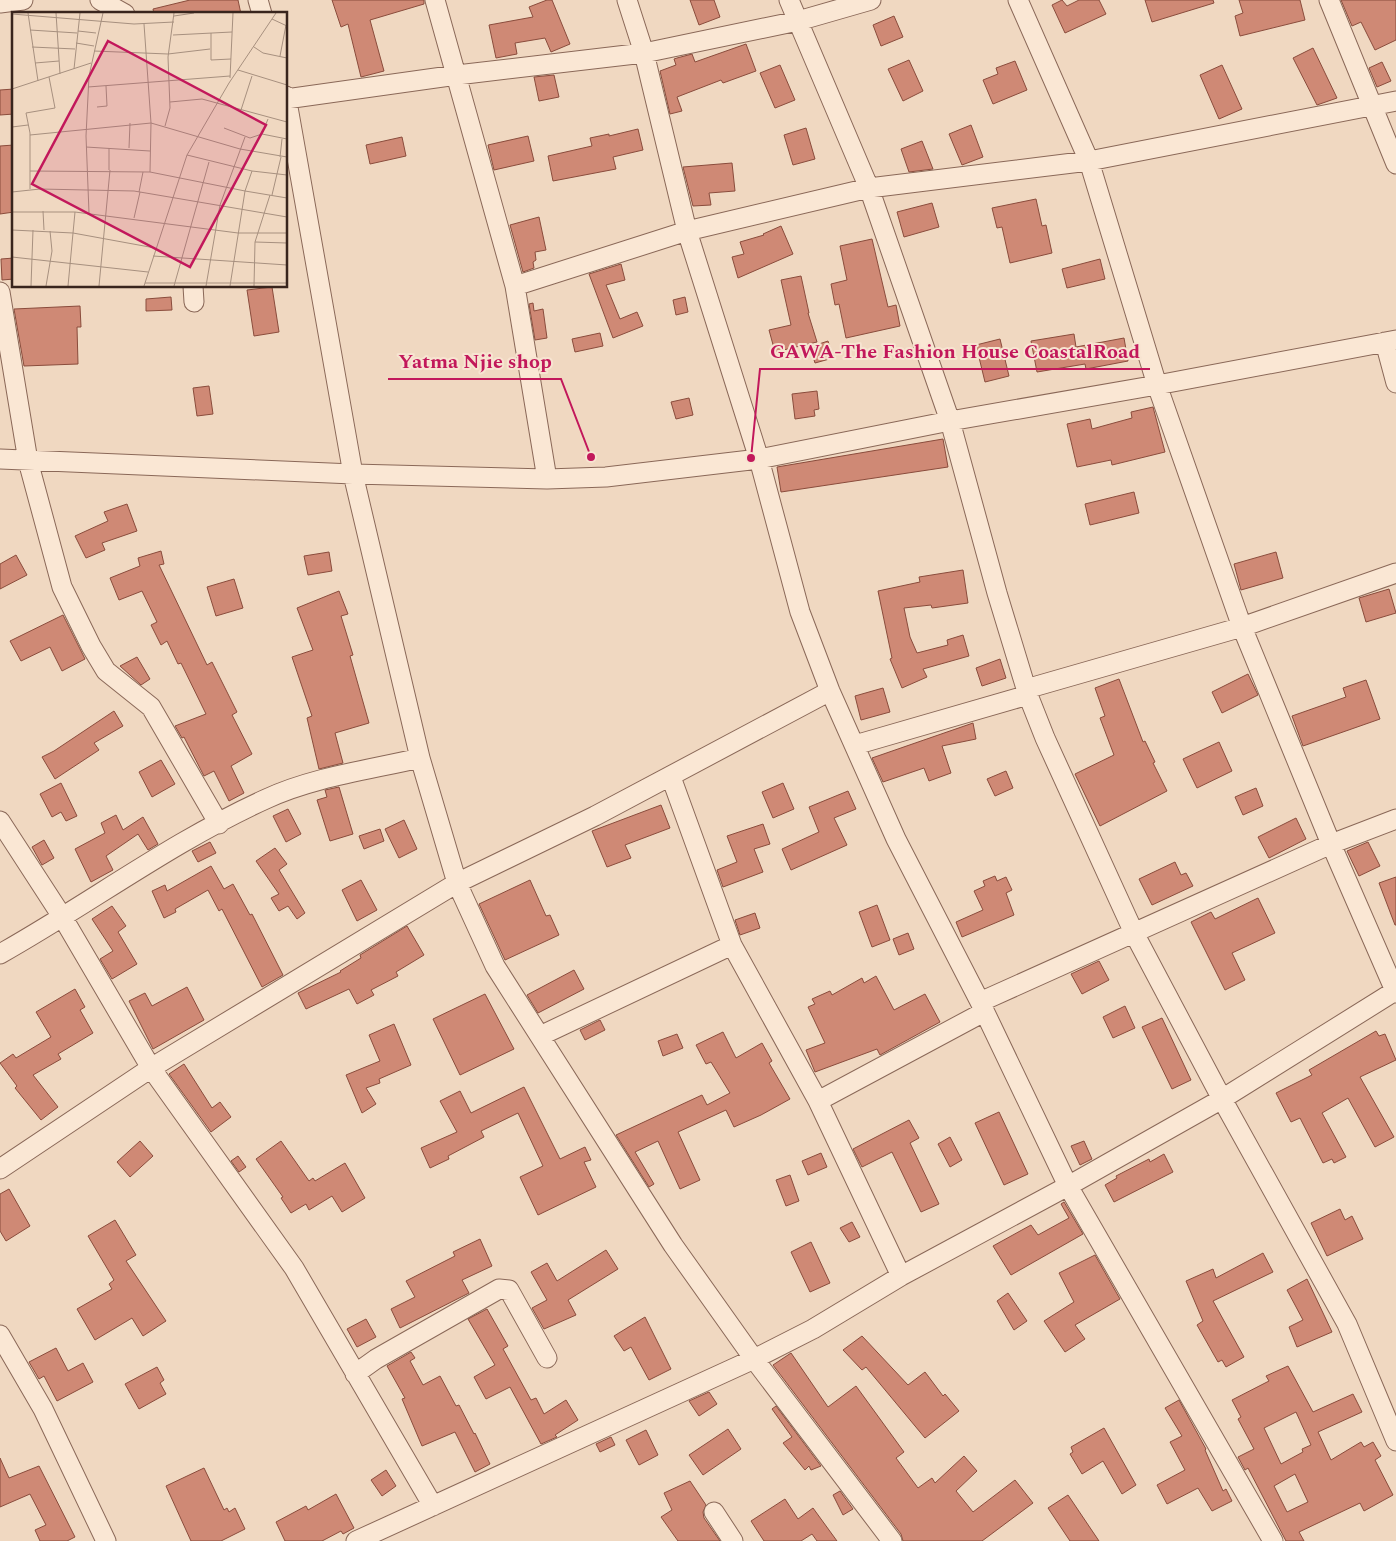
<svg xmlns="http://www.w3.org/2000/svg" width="1396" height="1541" font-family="Spectral,serif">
<rect width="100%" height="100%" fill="#f0d8c1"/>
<path fill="#cf8975" stroke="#8a4c3c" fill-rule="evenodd" d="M190,0H238L241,14H154L153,9Z
M332,0H424V4L370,20L384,71L361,77L348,24L341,27Z
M547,0H552L570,44L551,52L545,38L515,43L517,54L496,58L489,25L533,17L529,7Z
M690,0H714L720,17L699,25Z
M1062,0L1067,6L1079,0H1099L1106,14L1065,33L1052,5Z
M1145,0H1213L1214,3L1152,22Z
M1239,0H1300L1305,20L1240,36L1235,16L1243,13Z
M1341,0H1396V40L1375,50L1361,22L1352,26Z
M894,16L903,37L881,46L873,25Z
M746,44L756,71L723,83L721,80L677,97L682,111L670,114L660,71L676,65L674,59L677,58L692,54L695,62Z
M1313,48L1337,98L1317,105L1293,58Z
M909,60L923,91L903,101L888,69Z
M1015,61L1027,90L993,104L983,80L998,74L996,68Z
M1382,62L1391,81L1377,87L1369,68Z
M780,65L795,100L775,108L760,73Z
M1222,65L1242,109L1219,119L1200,75Z
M554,75L559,97L539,101L534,77Z
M14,89V114L0,115V90Z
M971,125L983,157L962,165L949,134Z
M806,128L815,159L793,165L784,135Z
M638,129L643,150L613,157L616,169L553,181L548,156L592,146L590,138L609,134V136Z
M528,136L534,161L494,170L488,145Z
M402,137L406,156L370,164L366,145Z
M922,141L933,169L909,172L901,149Z
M14,145V212L0,214V146Z
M732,163L735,191L709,193L711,205L693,206L683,167Z
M1036,199L1042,226L1046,225L1052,253L1010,263L1002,227L997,228L992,208Z
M932,203L939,227L904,237L897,212Z
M539,217L546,250L535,252L536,260L533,262L534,268L523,272L510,225Z
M781,226L793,254L738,278L732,257L744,254L740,242L764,235L763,234Z
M872,239L888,307L896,305L900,326L846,338L839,304L835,305L831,284L847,280L840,246Z
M14,258V279L2,280L1,259Z
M1100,259L1105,279L1067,288L1062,269Z
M621,264L625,280L606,285L620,319L637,312L643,326L613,338L589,274Z
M801,276L809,313H808L817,342L775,352L769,330L791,325L781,280Z
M272,287L279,332L254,336L247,290Z
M171,297L172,310L146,311V299Z
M685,297L688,312L676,315L673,300Z
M533,303L534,311L543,309L547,338L535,340L529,304Z
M80,306L81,327H77L78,364L24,366L14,309Z
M600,333L603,346L575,352L572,339Z
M1074,334L1076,347L1124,338L1128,361L1086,369L1085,364L1037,372L1031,341Z
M1000,339L1009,376L985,382L976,345Z
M828,341L833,358L815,363L810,347Z
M209,386L213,414L197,416L193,388Z
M817,391L819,409L814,410L815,416L795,419L792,394Z
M689,398L693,415L676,419L671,402Z
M1153,407L1165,452L1112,465L1111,460L1077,467L1067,424L1090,419L1092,429L1132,418L1131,412Z
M943,439L948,467L781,492L777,467Z
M1134,492L1139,513L1090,525L1085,504Z
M127,504L137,531L102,543L105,550L86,558L75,536L108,521L104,512Z
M161,551L164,564L159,565L207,665L212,662L237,712L232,715L252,754L231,766L244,793L229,801L214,771L204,776L184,737L182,738L175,726L206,714L181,663L178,664L167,641L161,645L151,625L157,622L142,591L119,600L110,578L140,566L138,558Z
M329,552L332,571L308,575L304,556Z
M1276,552L1283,578L1241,590L1234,564Z
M16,555L27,575L0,589V564Z
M963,570L968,603L932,608L931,605L904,608L910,637L917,653L948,645L947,640L963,635L969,656L923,669L927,677L902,688L890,659L892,658L878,591L920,582L919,577Z
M234,579L243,608L216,616L207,587Z
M1389,589L1396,613L1366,622L1359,598Z
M339,591L348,614L341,616L353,655L350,656L369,723L335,733L343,763L319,769L307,718L312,716L292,657L313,650L297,608Z
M63,615L85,659L62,671L50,647L21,661L10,641Z
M137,657L150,679L141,685L120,666Z
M1000,659L1006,678L982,686L976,668Z
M1248,674L1258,695L1222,713L1212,692Z
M1119,679L1143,742L1145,741L1155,762L1153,763L1167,791L1100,826L1075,774L1114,755L1100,718L1105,716L1095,688Z
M1366,680L1380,719L1303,746L1292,716L1346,697L1343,688Z
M883,688L890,712L861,720L855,696Z
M114,711L123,726L94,743L99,750L55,779L42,757L54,751Z
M973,723L976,739L942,746L951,773L929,781L924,768L883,782L872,758Z
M1219,742L1232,771L1197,788L1183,759Z
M161,760L175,784L152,797L139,772Z
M1006,771L1013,788L995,796L987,779Z
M61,783L77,816L66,821L61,812L52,817L40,794Z
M783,783L794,809L773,818L762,792Z
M339,787L353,834L330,841L317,800L327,797L325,790Z
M1256,788L1263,806L1243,815L1235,797Z
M848,791L856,809L834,818L847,845L791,870L782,849L819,832L809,807Z
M661,805L670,828L625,845L631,858L607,867L592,831Z
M288,809L301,834L286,842L273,816Z
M116,815L123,830L143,817L158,844L148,850L138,834L106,856L113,870L91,882L75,849L105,833L101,823Z
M1296,818L1306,839L1269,858L1258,837Z
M404,820L417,849L399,858L385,829Z
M763,824L770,844L754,849L763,872L723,887L717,870L737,862L727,836Z
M380,829L384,841L364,849L359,836Z
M44,840L54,858L42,865L32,847Z
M210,842L216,853L198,862L192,851Z
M1368,842L1380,866L1359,876L1347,851Z
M275,848L287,864L279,870L305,913L297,919L288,906L279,911L271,898L279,894L256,861Z
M1175,862L1181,875L1186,873L1193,886L1152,905L1139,879Z
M211,866L224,889L233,884L250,915L252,914L283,975L262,987L222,909L219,911L208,890L175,909L176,912L164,918L152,891L165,885L167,891Z
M995,876L997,881L1006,877L1012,890L1006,893L1014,915L962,937L956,922L983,910L974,891L985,886L983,881Z
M1396,877V925H1395L1379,883Z
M361,880L377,910L357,921L342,890Z
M530,880L546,916L550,915L559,935L505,960L479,904Z
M1258,898L1275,933L1232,953L1245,980L1225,990L1191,922L1211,912L1215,919Z
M877,905L890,940L872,947L859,912Z
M112,906L126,926L118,932L137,964L112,979L100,959L113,951L92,919Z
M755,913L760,928L740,935L735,920Z
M407,926L424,955L396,972L398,976L371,990L374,995L357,1004L349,989L306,1009L298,993L341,972L340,971L361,958L360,955Z
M908,933L914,949L899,955L893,939Z
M1099,961L1109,980L1082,994L1071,974Z
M574,970L584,989L538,1013L527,995Z
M876,976L894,1010L925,994L940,1022L880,1055L877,1049L815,1072L806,1050L825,1043L808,1007L815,1004L812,999L830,991L832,995L862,978L864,983Z
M187,987L204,1020L153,1049L129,1001L145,993L152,1006Z
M75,989L85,1007L80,1010L93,1033L58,1054L61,1059L33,1075L58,1107L41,1120L15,1088L17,1086L0,1063L13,1054L16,1058L51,1037L36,1012Z
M485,994L514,1049L460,1075L433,1019Z
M1125,1006L1135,1028L1113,1038L1103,1017Z
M1162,1018L1191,1080L1172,1089L1142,1027Z
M600,1020L605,1030L585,1040L580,1030Z
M394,1024L411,1065L379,1079L380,1083L366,1088L376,1104L362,1113L346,1075L380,1061L369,1035Z
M1376,1031L1379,1036L1385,1034L1396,1060L1360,1077L1394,1137L1375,1147L1348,1098L1322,1113L1346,1157L1334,1163L1332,1159L1323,1163L1300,1118L1291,1122L1276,1093L1312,1075L1309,1070Z
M723,1032L736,1058L762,1043L772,1061L769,1063L790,1099L761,1115L734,1127L726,1110L678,1132L700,1180L680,1189L658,1141L635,1152L654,1184L649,1187L616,1135L702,1095L707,1105L730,1093L711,1062L706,1064L696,1045Z
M677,1034L683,1048L663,1056L658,1041Z
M184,1064L212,1108L220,1102L231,1117L211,1132L169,1074Z
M524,1087L560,1159L585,1147L591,1160L584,1162L596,1187L538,1215L520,1177L543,1166L518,1113L481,1131L484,1137L448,1156L449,1159L430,1168L421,1148L457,1132L440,1101L460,1091L471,1113Z
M999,1112L1028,1174L1004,1185L975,1123Z
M909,1120L919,1138L910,1143L939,1204L921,1212L892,1152L862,1167L853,1149Z
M950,1137L962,1160L950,1167L938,1144Z
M140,1141L153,1156L130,1177L117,1162Z
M281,1141L309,1181L313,1178L315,1181L345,1163L365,1198L342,1212L332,1196L309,1210L306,1204L291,1213L281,1198L283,1197L256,1159Z
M1084,1141L1092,1159L1080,1165L1071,1146Z
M821,1153L827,1167L808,1175L802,1161Z
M1164,1154L1173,1172L1114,1202L1105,1185L1117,1178L1116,1176L1149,1159L1150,1162Z
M238,1156L246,1167L239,1172L231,1161Z
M790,1175L799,1201L786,1206L776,1180Z
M9,1189L30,1226L6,1241L0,1231V1194Z
M1064,1202L1083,1234L1011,1275L993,1246L1031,1225L1038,1235L1069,1218L1061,1204Z
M1340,1209L1345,1220L1352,1216L1363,1239L1327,1256L1311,1223Z
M115,1220L136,1255L126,1261L166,1321L143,1336L132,1318L95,1340L77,1309L112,1289L109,1284L114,1280L88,1236Z
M852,1222L860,1237L849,1242L840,1228Z
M480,1239L492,1266L462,1280L469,1293L400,1328L391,1309L415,1297L406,1281L455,1256L453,1252Z
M811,1242L830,1283L810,1292L791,1252Z
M606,1250L618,1269L568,1300L576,1315L544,1329L532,1308L547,1300L531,1272L547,1263L557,1281Z
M1263,1253L1273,1272L1213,1301L1244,1357L1226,1367L1222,1360L1218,1362L1197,1325L1203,1321L1186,1281L1213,1269L1216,1278Z
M1095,1255L1120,1299L1075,1325L1085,1339L1065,1352L1044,1321L1074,1302L1059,1273Z
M1307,1279L1332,1332L1297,1347L1289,1327L1303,1320L1287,1290Z
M1008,1293L1027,1321L1014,1330L997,1301Z
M487,1309L508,1346L503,1349L531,1400L536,1398L544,1414L566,1400L578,1420L555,1435L557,1437L541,1444L510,1387L486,1399L474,1377L495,1365L468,1319Z
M645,1317L671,1369L649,1380L631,1347L624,1351L614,1336Z
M366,1319L376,1337L357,1347L347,1329Z
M862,1336L908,1385L925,1372L943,1396L945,1394L959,1411L925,1438L866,1367L862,1370L843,1350Z
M56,1348L68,1371L83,1363L93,1382L57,1401L44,1376L39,1379L29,1362Z
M411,1352L415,1358L410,1361L423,1385L440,1376L456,1406L459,1405L474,1434L475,1433L490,1464L475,1472L455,1432L422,1446L402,1399L405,1398L387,1366Z
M791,1353L828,1407L856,1386L904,1452L896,1458L918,1488L932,1478L935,1483L964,1456L977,1471L956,1491L973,1512L1015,1480L1033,1503L982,1541H903L901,1534L773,1365Z
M1288,1366L1313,1412L1353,1394L1362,1412L1318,1432L1331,1460L1361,1442L1364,1447L1373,1442L1381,1456L1375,1460L1393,1495L1364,1511L1360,1503L1299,1532L1304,1541H1286L1248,1468L1245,1470L1238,1457L1254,1449L1238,1419L1241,1417L1232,1400L1269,1381L1266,1376ZM1296,1412L1311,1445L1302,1449L1303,1452L1281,1464L1264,1428ZM1295,1474L1308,1502L1287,1512L1274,1486Z
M157,1367L164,1380L160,1383L166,1394L139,1409L125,1384Z
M709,1392L717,1404L699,1416L689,1401Z
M1179,1400L1206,1449L1205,1450L1223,1491L1226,1489L1232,1501L1212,1511L1198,1488L1167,1504L1157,1485L1185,1470L1170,1442L1182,1436L1165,1408Z
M776,1406L821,1466L811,1470L809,1466L805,1470L783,1443L792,1437L772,1409Z
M1104,1428L1136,1485L1122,1494L1103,1461L1082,1474L1070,1454L1073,1452L1071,1447Z
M728,1429L741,1449L703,1475L689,1455Z
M646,1430L658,1455L639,1465L626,1440Z
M611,1437L615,1445L600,1452L596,1444Z
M0,1458L9,1478L39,1466L75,1537L67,1541H40L35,1530L46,1525L30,1494L0,1507Z
M204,1468L224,1510L227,1508L229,1512L235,1508L245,1529L221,1541H191L166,1486Z
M386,1470L396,1486L382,1496L371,1480Z
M690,1481L706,1505L703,1512L704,1518L720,1541H678L661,1517L672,1510L664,1493Z
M840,1491L853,1509L843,1515L833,1495Z
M336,1494L354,1528L343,1534L341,1531L322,1541H285L276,1522L306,1506L308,1510Z
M1068,1495L1099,1541H1070L1048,1508Z
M785,1499L798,1519L813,1508L837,1541H817L812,1534L801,1541H764L751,1521Z"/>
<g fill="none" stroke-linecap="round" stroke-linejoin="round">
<g stroke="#8a6858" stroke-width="21">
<path id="minor" d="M100,0L125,14
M258,0L262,14
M435,0L515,286L547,479
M627,0L644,53L687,231L759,459L800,612L830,691L896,839L980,1002L1068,1186L1273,1541
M789,0L869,188L950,421L997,593L1028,695L1045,738L1134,933L1222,1099L1347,1324L1396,1441
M1018,0L1089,161L1157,385L1242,627L1331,844L1396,993
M1329,0L1396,164
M0,3L23,0
M286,96L353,474L420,758L457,883L495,966L673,1245L754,1359L892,1541
M286,99L457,75L644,53L798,21L871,0
M193,286L194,302
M515,286L687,231L869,188L1089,161L1396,101
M0,292L28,461L62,587L91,646L106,671L151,707L219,824
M1385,342L1396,383
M0,459L353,474L547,479L606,477L759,459L950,421L1157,385L1396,340
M1026,689L1242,627L1396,573
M855,745L1028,695
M671,777L732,945L818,1101L901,1276
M0,821L63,918L151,1068L294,1268L433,1506
M0,954C89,904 173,841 266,799C313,777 369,770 420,758
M980,1002L1331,844L1396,819
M540,1036L732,945
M818,1101L984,1012
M0,1169L151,1068L457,883L595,816L830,691
M0,1335L43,1409L106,1541
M355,1374L376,1359L499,1289L509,1290L547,1358
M714,1512L733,1541
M356,1541L754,1359L813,1329L901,1276L1068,1186L1222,1099L1395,991"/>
</g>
<use href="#minor" stroke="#fae7d4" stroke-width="19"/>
</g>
<g transform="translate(12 12)">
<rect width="275" height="275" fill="#f0d8c1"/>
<path fill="none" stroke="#a7907f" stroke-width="1" d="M16,1L26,69M44,1L48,62M0,2L122,12L162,10M162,4L182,1M260,7L275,14M132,12L139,111L138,160M18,18L65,21M66,19L84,21M199,21V48L219,47M161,23L220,20M64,31L82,34M20,35L63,37M242,35L251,41L275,46M82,39L156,42L198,37M268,44L274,13M23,51L47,49M62,57L68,1M226,58L275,73M218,66L221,1M76,75L218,64M0,77L79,51M158,90L190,87L275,110M85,95L95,94L94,74M229,98L240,64M256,107L250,122L275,127M153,114L158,96L156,45L162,1M0,115L16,113M212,116L238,126L250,122M18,123L139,111L228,137L275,145M74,135L138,139M97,136V158M117,136L118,111M175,143L240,159L275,163M268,145L270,127M18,159L138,160L233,179L240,159M18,177V121L14,101L43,96L37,65M0,180L28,177L122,179L275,205M127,180L131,160M260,183L269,145M31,199L32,218M0,200H63L226,221H274M77,201L74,124L77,64L91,1M122,206L128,180M0,218L61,221L143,236M243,230L275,231M141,244L275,253M0,245L136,260M133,271H275M19,274L21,218M34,274L40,239L38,219M56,274L63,200M87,274L98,158M132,274L175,143L217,71L264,1M162,274L197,150M194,274L208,193L233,125M218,274L233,179L275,186M242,274L243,230L258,183"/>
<path fill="#c2185b" fill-opacity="0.15" stroke="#c2185b" stroke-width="2.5" d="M96,29L254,113L178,255L20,172Z"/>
<rect width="275" height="275" fill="none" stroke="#39251d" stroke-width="2.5"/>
</g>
<path fill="none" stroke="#c2185b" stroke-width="2" d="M751 458L760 369H1150M591 457L561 379H388"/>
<g fill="#c2185b" stroke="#f7e4d1" stroke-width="2">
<circle cx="751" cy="458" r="5"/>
<circle cx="591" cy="457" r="5"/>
</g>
<g font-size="20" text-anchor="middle" font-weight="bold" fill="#c2185b" stroke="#f7e4d1" stroke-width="4" stroke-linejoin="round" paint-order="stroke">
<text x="955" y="358">GAWA-The Fashion House CoastalRoad</text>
<text x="475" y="368">Yatma Njie shop</text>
</g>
</svg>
